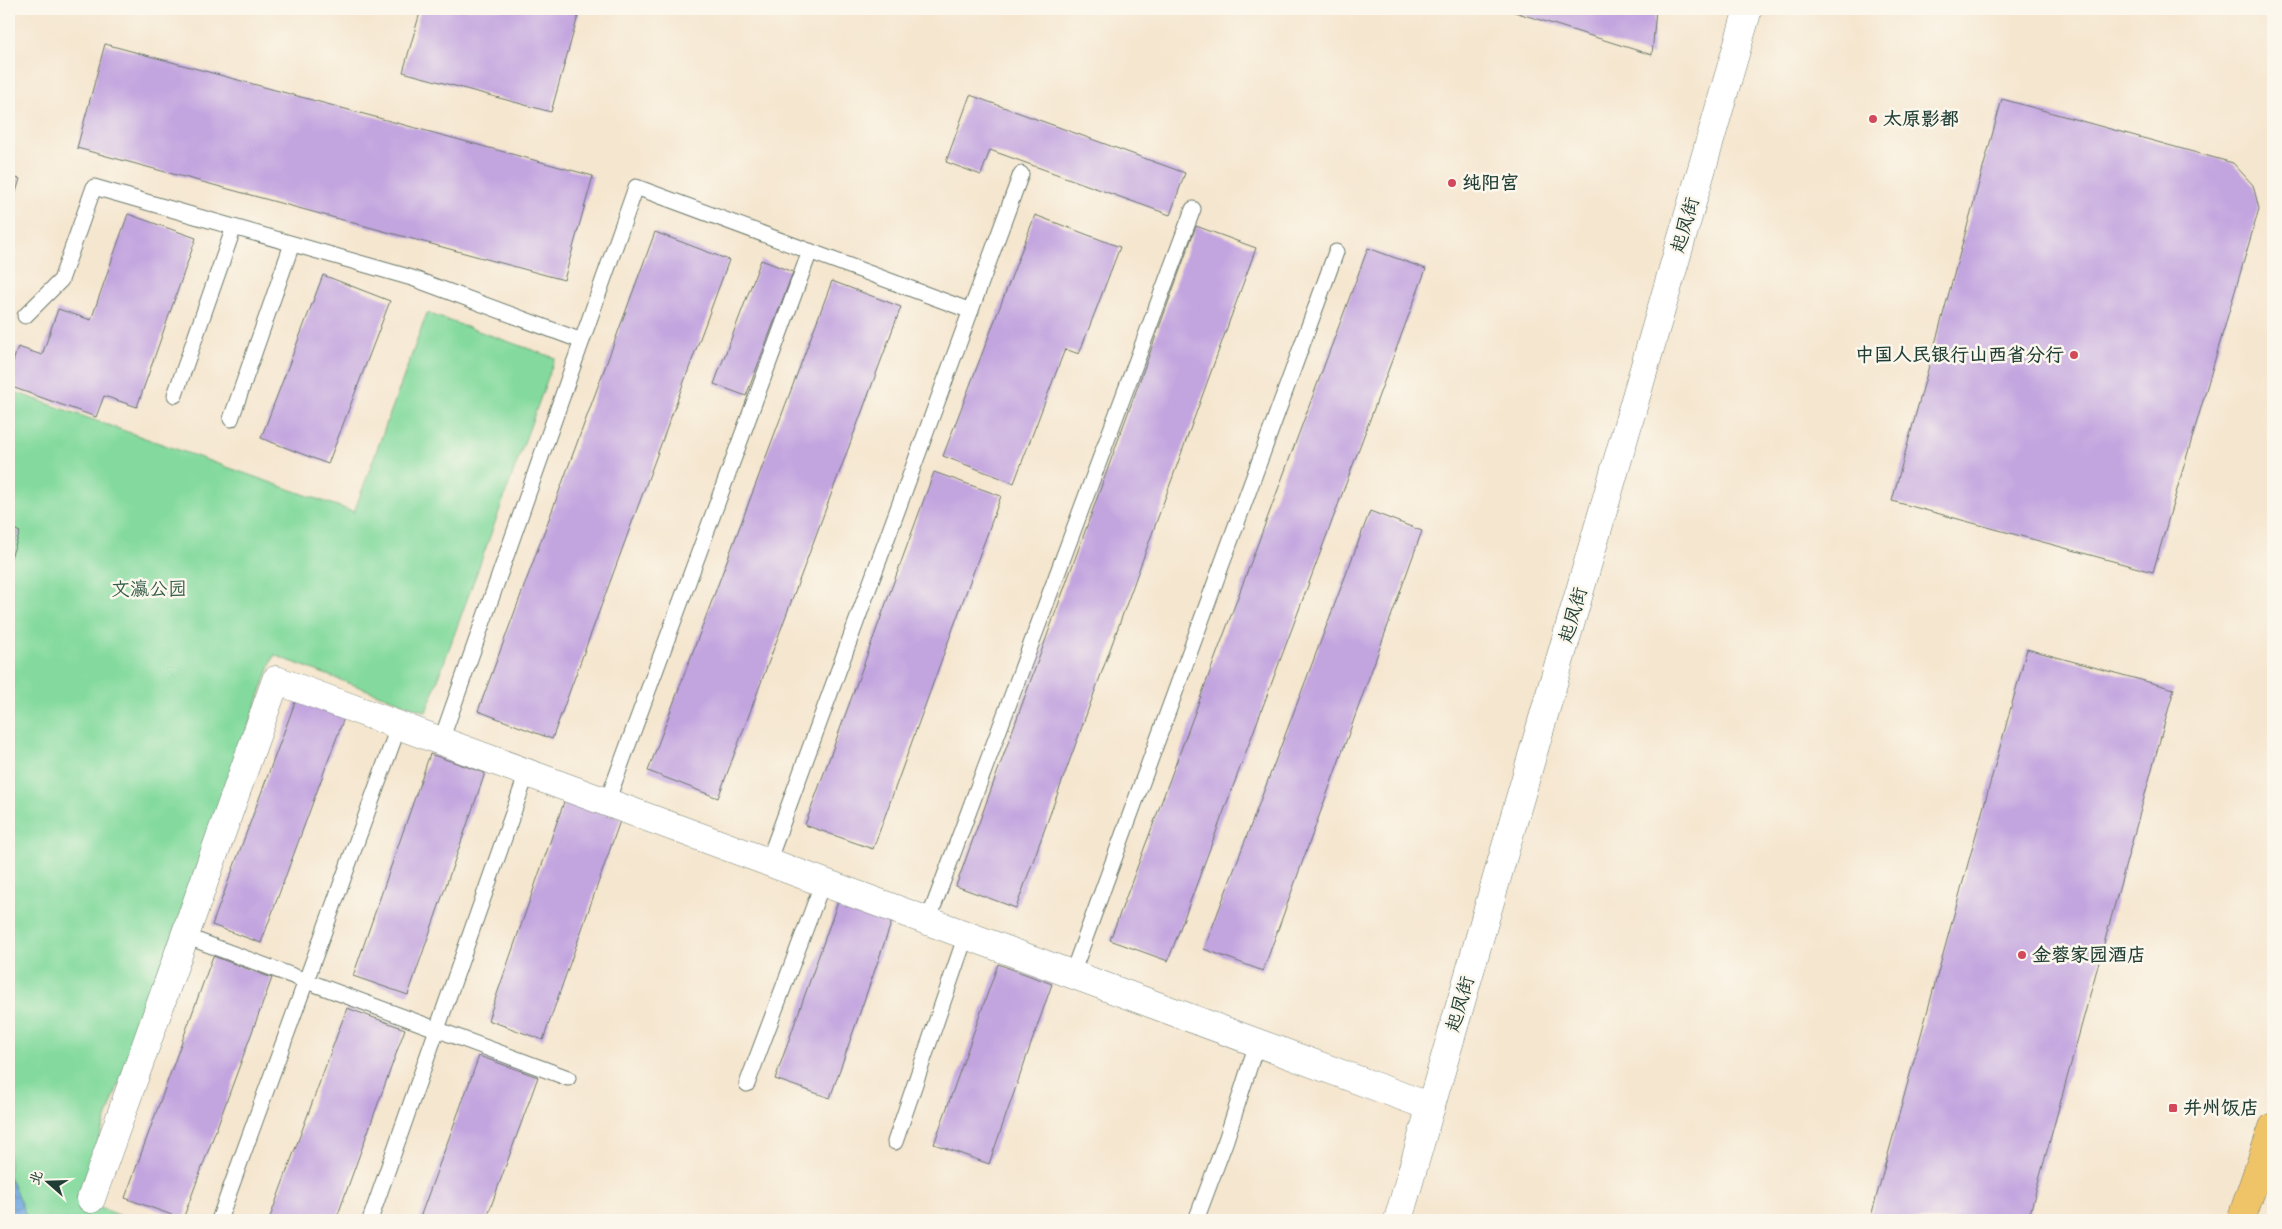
<svg xmlns="http://www.w3.org/2000/svg" width="2282" height="1229" font-family="'Comic Neue','LXGW WenKai TC',sans-serif">
<defs>
<pattern id="water-waves" width="16" height="10" patternUnits="userSpaceOnUse" patternTransform="scale(1.25)"><rect width="16" height="10" fill="#73a9e1"/><path d="M0 5q4-4 8 0t8 0" fill="none" stroke="#5e8bb7"/></pattern>
</defs>
<rect width="100%" height="100%" fill="#fbf7ec"/>
<filter id="ink" filterUnits="userSpaceOnUse"><feTurbulence type="fractalNoise" baseFrequency=".02" numOctaves="2"/><feDisplacementMap in="SourceGraphic" scale="10" xChannelSelector="R" yChannelSelector="G"/><feConvolveMatrix kernelMatrix="1 2 1 2 8 2 1 2 1" color-interpolation-filters="sRGB"/></filter>
<filter id="wash" filterUnits="userSpaceOnUse"><feTurbulence type="fractalNoise" baseFrequency=".0096" numOctaves="4" result="noise"/><feDisplacementMap in="SourceGraphic" scale="20" xChannelSelector="R" yChannelSelector="G"/><feGaussianBlur stdDeviation="1.12" result="paint"/><feColorMatrix in="noise" values="0 0 0 0 0 0 0 0 0 0 0 0 0 0 0 0 0 1.4 0 .05"/><feComposite in="paint" operator="in"/></filter>
<g filter="url(#wash)">
<rect width="100%" height="100%" fill="#f5e6cf"/>
<path fill="#84da9e" stroke="#528c69" d="M427,313L555,358L426,712L274,655L77,1199L132,1220H9V390L354,512Z"/>
<path fill="url(#water-waves)" stroke="#49738a" d="M9,1176L28,1220H9Z"/>
<g id="blocks">
<path fill="#c2a4df" d="M421,9H580L551,112L403,72Z
M1505,9H1656L1652,55Z
M105,44L593,176L564,280L77,148Z
M970,95L1185,173L1170,215L990,150L981,175L946,162Z
M2002,99L2233,163L2253,185L2259,209L2153,572L1892,501Z
M9,176L20,179L9,215Z
M128,214L196,238L137,407L104,396L96,417L9,386V373L18,347L42,355L58,309L91,320Z
M1035,215L1120,247L1079,354L1065,349L1014,483L943,456Z
M1196,226L1256,248L1016,908L956,886Z
M655,232L729,260L552,739L478,711Z
M1368,248L1426,269L1168,961L1110,940Z
M761,260L793,272L746,396L714,384Z
M323,275L390,301L328,464L261,438Z
M832,281L901,307L718,798L648,771Z
M934,472L1001,496L873,849L805,825Z
M1370,511L1422,531L1263,971L1204,949Z
M9,527L20,532L9,563Z
M2027,649L2174,689L2028,1220H1870Z
M297,697L345,715L261,943L212,925Z
M430,754L485,773L408,995L353,976Z
M565,799L621,818L543,1040L488,1020Z
M839,899L893,918L830,1098L775,1079Z
M213,956L272,978L183,1219L125,1198Z
M998,964L1052,984L989,1164L934,1144Z
M347,1008L405,1029L336,1220H269Z
M479,1056L538,1077L486,1220H419Z"/>
</g>
</g>
<g filter="url(#ink)">
<use href="#blocks" fill-opacity="0" stroke="#6a786a" stroke-width="1"/>
<g fill="none" stroke-linecap="round" stroke-linejoin="round">
<g stroke="#6a786a" stroke-width="17">
<path id="service" d="M25,316L61,280L94,187L412,278L582,341
M175,395L234,227
M231,419L292,244
M441,741L636,187L971,311
M607,802L810,251
M768,862L1021,174
M928,921L1193,209
M185,936L568,1078
M1072,974L1336,252
M747,1084L823,882
M895,1142L966,935
M219,1220L399,725
M370,1220L527,773
M1196,1220L1226,1140L1257,1043"/>
</g>
<g stroke="#6a786a" stroke-width="29">
<path id="minor" d="M91,1199L276,680L1431,1107"/>
</g>
<g stroke="#6a786a" stroke-width="29">
<path id="tertiary" d="M1398,1220L1748,9"/>
</g>
<g stroke="#6a786a" stroke-width="29">
<path id="trunk" d="M2241,1220L2273,1127"/>
</g>
<use href="#service" stroke="#fff" stroke-width="15"/>
<use href="#minor" stroke="#fff" stroke-width="28"/>
<use href="#tertiary" stroke="#fff" stroke-width="28"/>
<use href="#trunk" stroke="#efc469" stroke-width="28"/>
</g>
</g>
<g fill="#d1495b" stroke="#fbf7ec" stroke-width="2">
<circle cx="1873" cy="119" r="5"/>
<circle cx="1452" cy="183" r="5"/>
<circle cx="2074" cy="355" r="5"/>
<circle cx="2022" cy="955" r="5"/>
<rect x="2168" y="1103" width="10" height="10" rx="2.5"/>
</g>
<g text-anchor="middle" dominant-baseline="central" stroke-width="5" stroke-linejoin="round" paint-order="stroke">
<g font-size="19" font-weight="bold" fill="#1f3d34" stroke="#fbf7ec" text-anchor="start">
<text x="1883" y="119">太原影都</text>
<text x="1462" y="183">纯阳宫</text>
<text x="2064" y="355" text-anchor="end">中国人民银行山西省分行</text>
<text x="2032" y="955">金蓉家园酒店</text>
<text x="2183" y="1108">并州饭店</text>
</g>
<g font-size="19" fill="#1f3d34" stroke="#fbf7ec">
<text transform="translate(1685 225) rotate(-74)">起凤街</text>
<text transform="translate(1573 615) rotate(-74)">起凤街</text>
<text transform="translate(1460 1004) rotate(-74)">起凤街</text>
</g>
<g font-size="19" fill="#335c49" stroke="#fbf7ec">
<text x="149" y="589">文瀛公园</text>
</g>
</g>
<rect width="2282" height="1229" fill="none" stroke="#fbf7ec" stroke-width="30"/>
<g transform="translate(48 1182) rotate(290)" stroke="#fbf7ec" stroke-width="4" paint-order="stroke">
<path d="M0-4L9 19L0 12L-9 19Z" fill="#1f3d34"/>
<text y="-8" font-size="14" font-weight="bold" text-anchor="middle" fill="#1f3d34">北</text>
</g>
</svg>
